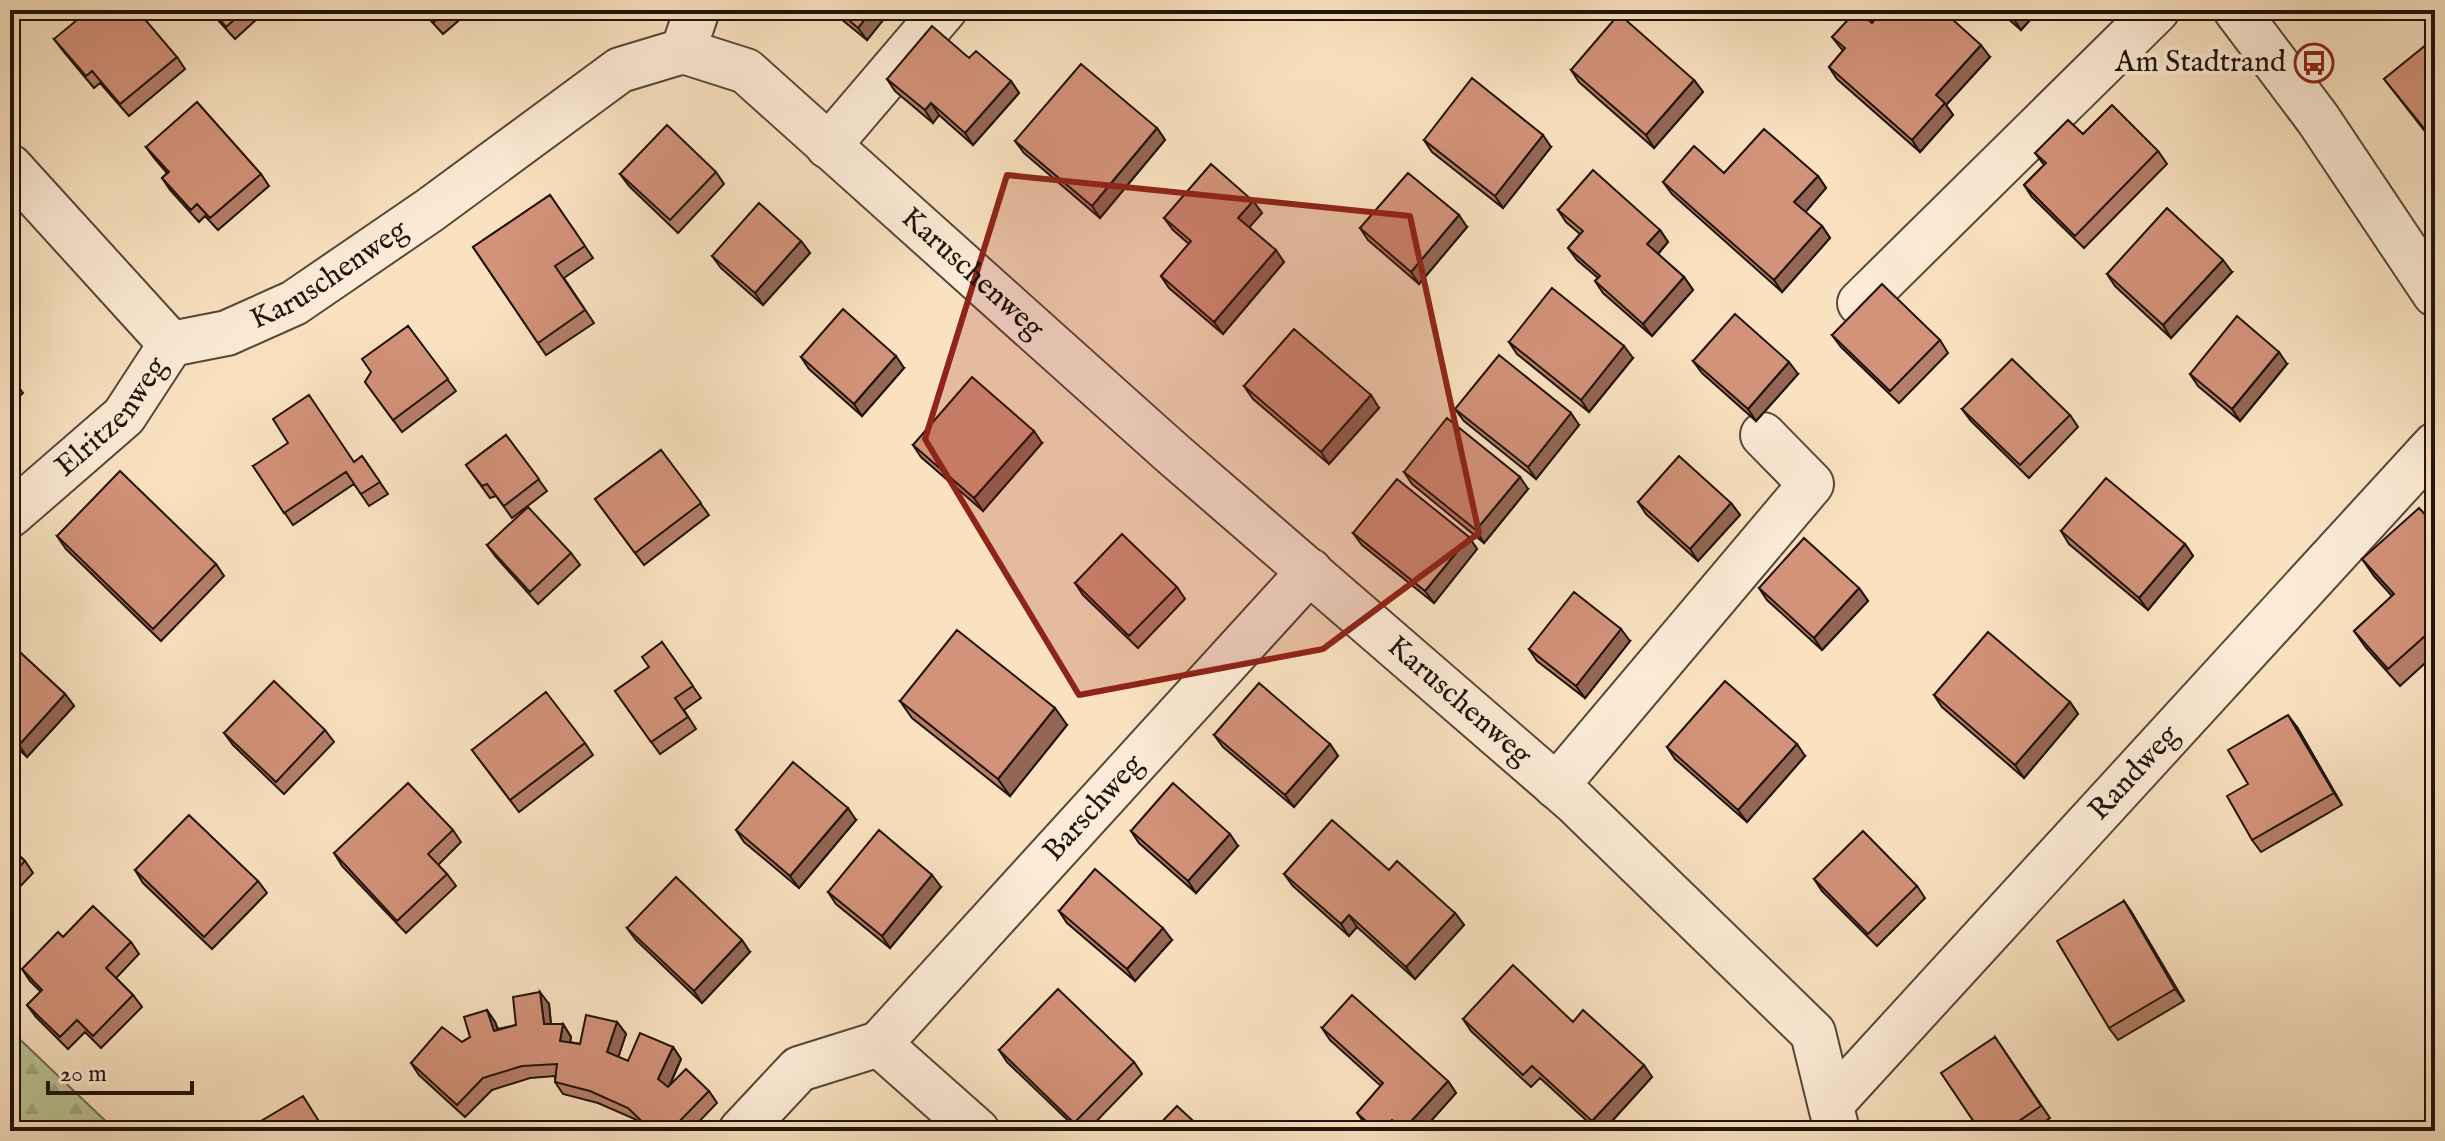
<svg xmlns="http://www.w3.org/2000/svg" width="2445" height="1141" font-family="'IM FELL English',serif">
<defs>
<pattern id="forest-firs" width="22" height="20" patternUnits="userSpaceOnUse" patternTransform="scale(2)"><rect width="22" height="20" fill="#bbc495"/><path d="M5 1l3.5 6h-7zM16 11l3.5 6h-7z" fill="#a0a87f"/></pattern>
</defs>
<rect width="100%" height="100%" fill="#fae2c1"/>
<filter id="stains"><feTurbulence type="fractalNoise" baseFrequency=".0025" numOctaves="4"/><feColorMatrix values="0 0 0 0 .2 0 0 0 0 .09 0 0 0 0 .02 0 0 0 .5 -.17"/></filter>
<radialGradient id="worn" r=".72"><stop offset=".6" stop-color="#630" stop-opacity="0"/><stop offset="1" stop-color="#630" stop-opacity=".3"/></radialGradient>
<path fill="url(#forest-firs)" stroke="#6e6c50" stroke-width="2" d="M10,1030L116,1131H10Z"/>
<g fill="none" stroke-linecap="round" stroke-linejoin="round">
<g stroke="#564738" stroke-width="48">
<g id="minor">
<path d="M2236,10L2318,119L2435,294"/>
<path d="M683,51L697,10"/>
<path d="M828,146L944,10"/>
<path id="s1" d="M10,167L171,344L227,333L294,303L430,210L620,70L683,51L746,71L1172,453L1574,801L1813,1033L1837,1131"/>
<path d="M1860,303L2157,10"/>
<path id="s2" d="M10,515L124,416L171,344"/>
<path d="M1556,786L1811,484L1763,435"/>
<path id="s3" d="M1833,1102L2435,445"/>
<path d="M741,1131L799,1069L879,1044"/>
<path id="s4" d="M977,1131L879,1044L1310,571"/>
</g>
</g>
<use href="#minor" stroke="#fcecd7" stroke-width="44"/>
</g>
<path fill="#b57e69" stroke="#20130b" stroke-width="2" d="M209,10H267L235,39Z
M421,10H471L443,34Z
M830,10H891L867,40Z
M1998,10H2039L2021,30Z
M1872,23L1990,57L1946,105L1953,115L1920,152L1837,79L1829,67L1843,51L1832,37Z
M54,39L177,57L185,69L129,116L100,83L94,88L63,51Z
M2435,44V144L2384,79Z
M969,58L1011,81L1019,93L973,145L939,115L933,123L895,91L887,79Z
M1571,70L1694,80L1703,92L1654,148L1579,82Z
M1157,128L1165,140L1100,218L1024,153L1015,141Z
M2083,134L2158,151L2167,164L2084,248L2032,197L2024,185L2044,165L2035,153Z
M1424,140L1551,147L1503,208L1432,152Z
M146,147L261,174L269,186L218,230L205,216L199,222L170,190L162,178L167,173L155,159Z
M716,172L724,184L678,233L629,186L620,174Z
M1724,173L1818,176L1826,188L1805,212L1822,226L1830,238L1782,292L1672,194L1663,182Z
M550,195L593,258L564,278L594,323L546,355L473,247Z
M1253,201L1262,213L1249,227L1284,262L1223,334L1169,288L1161,276L1189,244L1173,230L1164,218Z
M1558,210L1660,230L1668,242L1658,254L1684,277L1693,290L1652,336L1603,293L1595,281L1598,278L1577,260L1568,248L1580,234L1566,222Z
M1467,227L1419,284L1368,240L1360,228Z
M801,241L810,253L763,305L721,268L712,256Z
M2232,272L2171,338L2115,286L2107,274Z
M408,326L456,391L402,432L365,382Z
M1832,335L1940,340L1948,353L1899,403L1841,347Z
M1509,342L1633,358L1589,412L1517,354Z
M801,357L904,368L862,416L809,369Z
M1693,361L1798,374L1756,421L1702,373Z
M2287,364L2240,421L2198,386L2190,374Z
M10,376L23,393L10,406Z
M1244,386L1379,408L1329,464L1253,399Z
M1455,409L1579,425L1536,479L1464,421Z
M1962,409L2070,415L2078,427L2029,478L1971,421Z
M506,435L547,491L512,518L496,496L490,498L466,465Z
M1042,443L983,511L921,457L913,445Z
M661,450L709,515L644,565L595,499Z
M362,456L388,494L369,506L354,484L293,525L253,466L354,462Z
M1404,472L1528,489L1484,543L1412,484Z
M1638,502L1731,503L1740,515L1698,561L1646,514Z
M2435,525V654L2400,686L2366,648L2354,631L2392,596L2374,576L2362,559Z
M2061,531L2185,544L2193,556L2148,610L2069,544Z
M1353,533L1469,537L1477,549L1434,603L1362,545Z
M57,536L216,564L224,576L161,641L66,549Z
M487,545L571,553L580,565L538,604L496,557Z
M1075,583L1177,587L1185,599L1138,648L1083,595Z
M1759,588H1859L1868,601L1822,650L1767,600Z
M1630,641L1585,698L1537,661L1529,649Z
M662,642L701,698L684,710L696,729L660,754L615,691L649,667Z
M10,643L65,694L74,706L27,757L10,741Z
M1934,695L2070,702L2078,714L2024,778L1942,707Z
M900,701L1067,725L1010,796L912,718Z
M2297,727L2342,805L2261,852L2252,840L2248,784Z
M325,730L334,742L284,794L233,745L224,733Z
M1214,735L1330,744L1338,756L1294,807L1223,747Z
M585,743L593,755L519,812L472,750Z
M1667,747L1805,756L1747,822L1675,759Z
M856,820L799,888L744,842L736,830Z
M453,830L461,842L438,865L447,874L456,886L406,933L342,866L334,853Z
M1131,831L1238,846L1196,893L1139,843Z
M10,847L25,861L33,873L10,897Z
M135,870L258,881L267,893L212,949L143,883Z
M1389,870L1455,913L1464,925L1415,979L1357,927L1349,936L1293,886L1284,874Z
M1814,879L1917,886L1925,898L1877,946L1822,891Z
M941,887L890,948L836,904L828,892Z
M2124,901L2132,913L2184,1001L2118,1040L2109,1028Z
M1059,911L1172,940L1135,981L1067,923Z
M627,928L750,952L702,1003L636,940Z
M63,937L131,942L139,954L116,978L133,995L142,1007L101,1048L85,1032L68,1049L36,1017L27,1005L41,992L30,981L22,969Z
M549,1004L551,1024H563L571,1037L570,1042L580,1044L617,1022L626,1034L618,1057L628,1061L673,1047L681,1059L670,1085L709,1091L717,1103L690,1131H648L637,1120L598,1103L563,1094L555,1082V1076L530,1078L492,1090L465,1117L419,1075L411,1063L462,1042L470,1037L487,1010L495,1022L498,1029L516,1025Z
M1463,1019L1573,1022L1652,1077L1603,1131H1598L1540,1078L1531,1087L1471,1031Z
M1322,1028L1448,1081L1456,1093L1422,1131H1373L1366,1125L1357,1113L1381,1086L1330,1040Z
M1995,1037L2050,1118L2031,1131H1980Z
M999,1050L1134,1062L1142,1074L1087,1131H1079L1007,1062Z"/>
<path fill="#946655" stroke="#20130b" stroke-width="2" d="M872,10H891L867,40L858,28Z
M2020,10H2039L2021,30L2013,18Z
M1981,45L1990,57L1946,105L1953,115L1920,152L1912,140L1936,95Z
M1694,80L1703,92L1654,148L1646,135Z
M1011,81L1019,93L973,145L965,133Z
M931,103L939,115L933,123L925,110Z
M1157,128L1165,140L1100,218L1092,206Z
M1543,135L1551,147L1503,208L1495,196Z
M1818,176L1826,188L1803,215L1794,202Z
M1253,201L1262,213L1247,230L1238,218Z
M1459,215L1467,227L1419,284L1411,272Z
M1822,226L1830,238L1782,292L1774,280Z
M1660,230L1668,242L1656,256L1647,244Z
M801,241L810,253L763,305L755,293Z
M1276,250L1284,262L1223,334L1214,322Z
M2223,260L2232,272L2171,338L2163,325Z
M1684,277L1693,290L1652,336L1643,324Z
M1624,346L1633,358L1589,412L1581,400Z
M2279,352L2287,364L2240,421L2232,409Z
M896,356L904,368L862,416L854,404Z
M1789,362L1798,374L1756,421L1748,409Z
M1371,395L1379,408L1329,464L1321,452Z
M1571,413L1579,425L1536,479L1528,467Z
M1034,431L1042,443L983,511L974,498Z
M1520,477L1528,489L1484,543L1476,530Z
M1731,503L1740,515L1698,561L1690,549Z
M1469,537L1477,549L1434,603L1425,591Z
M2185,544L2193,556L2148,610L2139,598Z
M1859,588L1868,601L1822,650L1814,638Z
M1621,629L1630,641L1585,698L1576,686Z
M65,694L74,706L27,757L19,745Z
M2070,702L2078,714L2024,778L2015,765Z
M1055,708L1067,725L1010,796L998,779Z
M2288,715L2297,727L2342,805L2334,793Z
M1330,744L1338,756L1294,807L1285,795Z
M1797,744L1805,756L1747,822L1738,810Z
M848,808L856,820L799,888L790,876Z
M1230,834L1238,846L1196,893L1188,881Z
M932,875L941,887L890,948L882,936Z
M2124,901L2132,913L2184,1001L2175,989Z
M1455,913L1464,925L1415,979L1406,967Z
M1349,915L1357,927L1349,936L1341,924Z
M1163,928L1172,940L1135,981L1127,969Z
M742,940L750,952L702,1003L694,991Z
M540,992L549,1004L552,1036L544,1024Z
M487,1010L495,1022L502,1043L494,1031Z
M617,1022L626,1034L616,1064L607,1052Z
M563,1024L571,1037L568,1053L560,1041Z
M673,1047L681,1059L667,1091L658,1079Z
M1644,1065L1652,1077L1603,1131H1599L1592,1121Z
M1448,1081L1456,1093L1422,1131H1405L1404,1129Z
M1392,1120L1400,1131H1382Z"/>
<path fill="#d3927a" stroke="#20130b" stroke-width="2" d="M89,10H137L177,57L120,104L92,71L86,76L54,39Z
M212,10H245L226,27Z
M423,10H448L434,22Z
M837,10H872L858,28Z
M1857,10L1872,23L1883,10H1942L1981,45L1936,95L1945,103L1912,140L1829,67L1845,48L1832,37Z
M2003,10H2020L2013,18Z
M1619,14L1694,80L1646,135L1571,70Z
M932,26L969,58L976,51L1011,81L965,133L931,103L925,110L887,79Z
M2432,40L2435,44V142L2384,79Z
M1081,64L1157,128L1092,206L1015,141Z
M1472,78L1543,135L1495,196L1424,140Z
M197,102L261,174L210,218L197,204L191,210L162,178L169,172L146,147Z
M2112,105L2158,151L2075,236L2024,185L2046,163L2035,153L2068,120L2083,134Z
M667,125L716,172L670,220L620,174Z
M1764,129L1818,176L1794,202L1822,226L1774,280L1663,182L1694,146L1724,173Z
M1211,164L1253,201L1238,218L1276,250L1214,322L1161,276L1191,241L1164,218Z
M1593,170L1660,230L1647,244L1684,277L1643,324L1595,281L1600,276L1568,248L1583,231L1558,210Z
M1408,173L1459,215L1411,272L1360,228Z
M550,195L585,246L555,266L585,310L538,343L473,247Z
M759,203L801,241L755,293L712,256Z
M2167,208L2223,260L2163,325L2107,274Z
M1882,284L1940,340L1890,391L1832,335Z
M1552,288L1624,346L1581,400L1509,342Z
M843,309L896,356L854,404L801,357Z
M1735,314L1789,362L1748,409L1693,361Z
M2237,316L2279,352L2232,409L2190,374Z
M408,326L448,379L393,420L365,382L371,372L362,359Z
M1294,329L1371,395L1321,452L1244,386Z
M1499,355L1571,413L1528,467L1455,409Z
M2012,359L2070,415L2020,465L1962,409Z
M10,376L15,381L10,386Z
M972,377L1034,431L974,498L913,445Z
M309,395L354,462L362,456L380,482L361,494L346,472L284,513L253,466L288,443L273,419Z
M1447,418L1520,477L1476,530L1404,472Z
M506,435L539,479L504,506L487,484L482,486L466,465Z
M661,450L701,503L635,553L595,499Z
M1679,456L1731,503L1690,549L1638,502Z
M120,471L216,564L153,629L57,536Z
M2106,478L2185,544L2139,598L2061,531Z
M1397,479L1469,537L1425,591L1353,533Z
M528,507L571,553L530,592L487,545Z
M2419,508L2435,525V627L2388,669L2354,631L2394,594L2362,559Z
M1122,534L1177,587L1129,636L1075,583Z
M1804,538L1859,588L1814,638L1759,588Z
M1574,592L1621,629L1576,686L1529,649Z
M957,630L1055,708L998,779L900,701Z
M1988,632L2070,702L2015,765L1934,695Z
M662,642L693,686L675,698L688,717L651,742L615,691L649,667L642,657Z
M10,643L65,694L19,745L10,737Z
M274,681L325,730L276,782L224,733Z
M1725,681L1797,744L1738,810L1667,747Z
M1259,683L1330,744L1285,795L1214,735Z
M546,692L585,743L510,800L472,750Z
M2288,715L2334,793L2252,840L2227,796L2248,784L2228,750Z
M793,762L848,808L790,876L736,830Z
M408,783L453,830L428,854L447,874L397,921L334,853Z
M1173,783L1230,834L1188,881L1131,831Z
M189,815L258,881L204,937L135,870Z
M1332,820L1389,870L1397,861L1455,913L1406,967L1349,915L1341,924L1284,874Z
M879,830L932,875L882,936L828,892Z
M1863,831L1917,886L1868,934L1814,879Z
M10,847L25,861L10,876Z
M1095,869L1163,928L1127,969L1059,911Z
M676,877L742,940L694,991L627,928Z
M2124,901L2175,989L2109,1028L2057,941Z
M93,906L131,942L106,968L133,995L93,1036L77,1020L60,1037L27,1005L42,990L22,969L58,932L63,937Z
M1513,965L1573,1022L1583,1010L1644,1065L1592,1121L1532,1066L1523,1075L1463,1019Z
M1058,989L1134,1062L1074,1123L999,1050Z
M540,992L544,1024H563L560,1041L580,1044L586,1015L617,1022L607,1052L628,1061L640,1033L673,1047L658,1079L668,1087L686,1069L709,1091L670,1131H652L628,1108L590,1091L555,1082L557,1064L522,1066L483,1078L457,1105L411,1063L442,1027L462,1042L470,1037L464,1017L487,1010L494,1031L516,1025L513,997Z
M1352,995L1448,1081L1404,1129L1392,1120L1382,1131H1377L1357,1113L1383,1083L1322,1028Z
M1995,1037L2041,1106L2004,1131H1980L1941,1073Z
M303,1096L325,1131H244Z
M1177,1106L1204,1131H1153Z"/>
<path fill="#8f2418" fill-opacity="0.2" stroke="#8f2418" stroke-width="6" stroke-linejoin="round" d="M1007,175L1410,216L1479,533L1323,649L1079,695L925,439Z"/>
<defs>
<g id="bus-ring" transform="scale(2)"><circle r="9.5" fill="#fcecd7" stroke="#8f2418" stroke-width="1.5"/><path d="M-5-6H5V4H4V6H2V4H-2V6H-4V4H-5ZM-3.5-4V0h7V-4ZM-3.5 1.2v1.5H-2V1.2ZM2 1.2v1.5H3.5V1.2Z" fill="#8f2418"/></g>
</defs>
<g fill-rule="evenodd">
<use href="#bus-ring" x="2314" y="63"/>
</g>
<g text-anchor="middle" dominant-baseline="central" stroke-width="8" stroke-linejoin="round" paint-order="stroke">
<g font-size="30" fill="#20130b" stroke="#fcecd7" text-anchor="end">
<text x="2286" y="63">Am Stadtrand</text>
</g>
<g font-size="30" fill="#20130b" stroke="#fcecd7">
<text stroke="none"><textPath href="#s1" startOffset="414">Karuschenweg</textPath></text>
<text stroke="none"><textPath href="#s1" startOffset="1206">Karuschenweg</textPath></text>
<text stroke="none"><textPath href="#s2" startOffset="142">Elritzenweg</textPath></text>
<text stroke="none"><textPath href="#s1" startOffset="1854">Karuschenweg</textPath></text>
<text stroke="none"><textPath href="#s3" startOffset="446">Randweg</textPath></text>
<text stroke="none"><textPath href="#s4" startOffset="450">Barschweg</textPath></text>
</g>
</g>
<rect width="2445" height="1141" fill="none" stroke="#fae2c1" stroke-width="40"/>
<rect x="12" y="12" width="2421" height="1117" fill="none" stroke="#20130b" stroke-width="4"/>
<rect x="20" y="20" width="2405" height="1101" fill="none" stroke="#20130b" stroke-width="2"/>
<path d="M48 1081v12h144v-12" fill="none" stroke="#20130b" stroke-width="4"/>
<text x="60" y="1081" font-size="24" fill="#20130b" stroke="#fcecd7" stroke-width="6" paint-order="stroke">20 m</text>
<rect width="100%" height="100%" filter="url(#stains)"/>
<rect width="100%" height="100%" fill="url(#worn)"/>
</svg>
